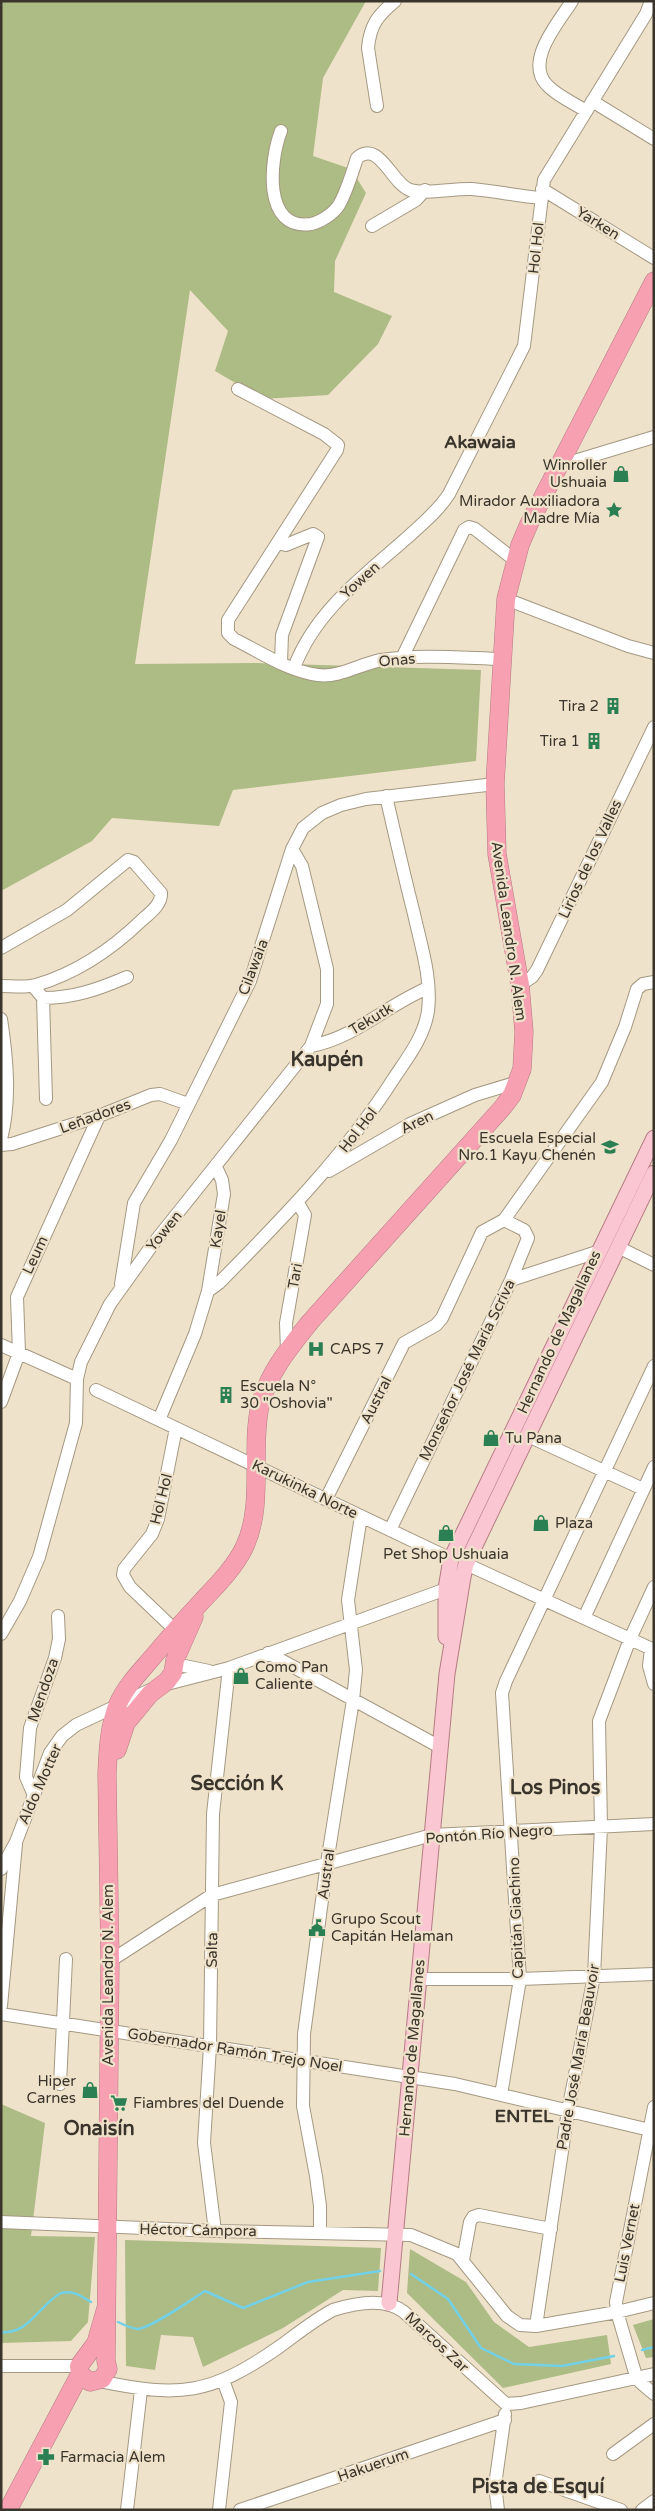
<svg xmlns="http://www.w3.org/2000/svg" width="655" height="2511" font-family="'Varela Round',sans-serif">
<rect width="100%" height="100%" fill="#efe2ca"/>
<path fill="#adbb85" d="M1,1H366L323,78L313,156L351,169L366,193L335,261L334,292L392,316L378,344L328,395L263,399L215,371L228,331L190,290L135,664L256,663L481,670L476,761L233,790L219,826L112,818L92,841L1,891Z
M1,2104L45,2123L31,2236L95,2237L88,2322L71,2341L1,2343Z
M125,2240L381,2248L378,2291L343,2290L283,2328L203,2367L193,2337L161,2335L155,2370L126,2366Z
M410,2249L466,2282L494,2322L529,2347L607,2335L611,2364L503,2388L407,2293Z
M654,2319V2357L646,2358L633,2325Z"/>
<g fill="none" stroke-linecap="round" stroke-linejoin="round">
<path stroke="#72d1e7" stroke-width="2.5" d="M411,2274L448,2299L481,2348L514,2364L562,2366L614,2356
M118,2322C124,2325 130,2328 137,2329C150,2329 192,2299 205,2291L243,2308L308,2282L380,2271
M1,2332C29,2335 40,2304 61,2293C73,2290 81,2296 91,2302
M642,2350L654,2347"/>
<g stroke="#a49882" stroke-width="14">
<path id="minor" d="M572,1C559,22 524,61 547,85C557,96 574,103 586,111
M592,101L654,139
M377,106L368,48C370,25 378,15 395,1
M281,131C270,159 262,231 311,224C321,222 334,213 339,205C347,191 352,173 357,158C379,139 392,184 410,190C426,195 454,188 472,189C495,191 518,196 541,198
M542,189L654,258
M372,226L416,200L425,190
M238,389L324,434L338,445L337,450L228,620V633L234,639C260,652 288,671 318,675C339,678 360,664 381,660C420,654 463,658 503,659
M558,466L654,437
M279,543L286,545L313,534L318,537L282,635L281,662
M506,599L628,646L654,653
M402,658L464,530L469,527L475,529L516,561
M294,668C315,611 365,575 409,536C423,523 438,511 449,494L524,346L544,180L646,14L651,1
M1,948L67,910L128,860L134,862L161,893C162,904 150,913 142,920C112,949 77,973 36,985C25,988 12,986 1,986
M520,985L532,977L537,970L654,727
M33,986L43,998C74,998 99,989 127,977
M43,998L46,1099
M1,1019C7,1058 11,1101 1,1139
M311,1046C355,1038 388,1004 428,988
M1,1145L12,1144L99,1116L151,1095L160,1094L188,1104
M329,1171L410,1124L475,1095L518,1082
M618,1247L654,1265
M511,1280L597,1252
M121,1284L134,1203L171,1140L250,981L292,849L303,828L322,813L341,805L366,799L495,784
M208,1291L219,1283C283,1218 345,1155 394,1078C408,1057 424,1037 428,1011C432,978 421,946 414,914C404,875 395,835 386,796
M1,1345L77,1379
M287,1351L286,1323L305,1215L298,1203
M96,1390L451,1559
M1,1402L19,1353L17,1297L99,1116
M159,1420L195,1334L208,1291L224,1194L222,1180L216,1167
M528,1436L643,1489
M326,1499L404,1343L436,1325L442,1318L482,1232L504,1220L602,1082L625,1027L637,989L643,984L654,982
M390,1530L511,1280L528,1238L524,1230L504,1220
M466,1564L654,1650
M584,1618L654,1467
M175,1630L130,1587L123,1575L124,1569L152,1534L158,1519L176,1428
M1,1634L20,1601L39,1557L76,1423L77,1379L81,1362L110,1304L153,1244L311,1046L327,1004V969L302,866L292,849
M651,1649L649,1666L654,1684
M268,1653L440,1747
M175,1664L209,1671
M163,1685L229,1668L446,1589
M33,1793L26,1777L30,1728L55,1658L59,1639L58,1616
M1,1869L16,1842L50,1753L62,1736L76,1725L150,1690
M110,1961L212,1895L432,1835L654,1824
M418,1979H520L654,1974
M1,2006L16,1844
M1,2014L455,2084L650,2130
M60,2084L66,1959
M501,2095L520,1979L502,1693L506,1681L654,1366
M654,2107L616,2302L617,2312L636,2376L641,2383L654,2394
M1,2222L215,2231L411,2235L457,2254L507,2316L520,2325L536,2326L617,2312L654,2303
M215,2231L204,2143L210,2046L213,1814L229,1668
M320,2232V2206L316,2176L303,2106L304,2034L327,1863L353,1700L356,1670L348,1600L361,1516
M463,2260L470,2222L473,2217L479,2215L551,2229
M536,2326L568,2111L594,1976L601,1827L599,1721L630,1639L654,1587
M1,2366H79
M99,2381C180,2398 210,2395 279,2347C297,2334 314,2320 333,2310C355,2303 385,2297 404,2312L506,2404L521,2403L654,2374
M613,2454L654,2424
M539,2481L621,2510
M127,2510L141,2390
M219,2510L231,2402L223,2380
M240,2510L505,2420
M498,2510L495,2485L505,2414
M642,2510L654,2501"/>
</g>
<g stroke="#b57b83" stroke-width="17">
<path id="major" d="M446,1637V1589L451,1559L654,1138
M389,2303L447,1674L463,1577L466,1564L654,1173"/>
</g>
<g stroke="#b57b83" stroke-width="19">
<path id="highway" d="M117,1750L126,1723L150,1694L167,1681L173,1673L175,1660L194,1617
M106,2308L96,2343L79,2366L80,2374L90,2382L102,2379L108,2369L106,2361L110,1961L107,1774C108,1751 109,1726 118,1704C127,1684 143,1669 157,1652C171,1635 186,1618 202,1601C217,1585 234,1568 244,1548C265,1505 250,1451 260,1406C268,1373 290,1347 310,1322L503,1107L512,1095L522,1069L524,1032L520,985L497,854L495,784L506,599L520,545L529,524L654,281
M8,2510L80,2374"/>
</g>
<use href="#minor" stroke="#fff" stroke-width="12"/>
<use href="#major" stroke="#fac6d1" stroke-width="15"/>
<use href="#highway" stroke="#f7a0b2" stroke-width="18"/>
</g>
<defs>
<g id="shop-bare" transform="scale(1.35)"><path d="M-5-2.5h2.3a2.7 3.5 0 0 1 5.4 0H5L5.5 6h-11ZM-1.5-2.5h3a1.5 2.3 0 0 0-3 0Z" fill="#2a7f53" stroke="#efe2ca" stroke-width="2.5" paint-order="stroke"/></g>
<g id="sight-bare" transform="scale(1.35)"><path d="M0-6L1.8-2.2L6-1.7L2.9 1.2L3.7 5.4L0 3.3L-3.7 5.4L-2.9 1.2L-6-1.7L-1.8-2.2Z" fill="#2a7f53" stroke="#efe2ca" stroke-width="2.5" paint-order="stroke"/></g>
<g id="building-bare" transform="scale(1.35)"><path d="M-4-6H4V6H1V3H-1V6H-4ZM-2.5-4.3h1.7v1.8h-1.7ZM.8-4.3h1.7v1.8H.8ZM-2.5-1h1.7V.8h-1.7ZM.8-1h1.7V.8H.8Z" fill="#2a7f53" stroke="#efe2ca" stroke-width="2.5" paint-order="stroke"/></g>
<g id="school-bare" transform="scale(1.35)"><path d="M0-5L7-2L0 1L-7-2ZM-4 1L0 2.5L4 1V4Q0 6-4 4Z" fill="#2a7f53" stroke="#efe2ca" stroke-width="2.5" paint-order="stroke"/></g>
<g id="hospital-bare" transform="scale(1.35)"><path d="M-5-5h3v3.5h4V-5h3V5h-3V1.5h-4V5h-3Z" fill="#2a7f53" stroke="#efe2ca" stroke-width="2.5" paint-order="stroke"/></g>
<g id="civic-bare" transform="scale(1.35)"><path d="M-.6-6.5H3V-4.5H.6V-3L4-1V1h2V6H-6V1h2V-1L-.6-3ZM-1.2 2.5V6h2.4V2.5Z" fill="#2a7f53" stroke="#efe2ca" stroke-width="2.5" paint-order="stroke"/></g>
<g id="supermarket-bare" transform="scale(1.35)"><path d="M-6-5.5h2.5l.6 2H6L4.5 2H-2.5L-4.4-4H-6ZM-1.5 3.2a1.3 1.3 0 1 0 .1 0ZM3 3.2a1.3 1.3 0 1 0 .1 0Z" fill="#2a7f53" stroke="#efe2ca" stroke-width="2.5" paint-order="stroke"/></g>
<g id="pharmacy-bare" transform="scale(1.35)"><path d="M-2-6h4v4h4v4h-4v4h-4v-4h-4v-4h4Z" fill="#2a7f53" stroke="#efe2ca" stroke-width="2.5" paint-order="stroke"/></g>
</defs>
<g fill-rule="evenodd">
<use href="#shop-bare" x="621" y="474"/>
<use href="#sight-bare" x="614" y="510"/>
<use href="#building-bare" x="613" y="706"/>
<use href="#building-bare" x="594" y="741"/>
<use href="#school-bare" x="610" y="1147"/>
<use href="#hospital-bare" x="316" y="1349"/>
<use href="#building-bare" x="226" y="1395"/>
<use href="#shop-bare" x="491" y="1438"/>
<use href="#shop-bare" x="541" y="1523"/>
<use href="#shop-bare" x="446" y="1533"/>
<use href="#shop-bare" x="241" y="1676"/>
<use href="#civic-bare" x="317" y="1928"/>
<use href="#shop-bare" x="90" y="2090"/>
<use href="#supermarket-bare" x="119" y="2103"/>
<use href="#pharmacy-bare" x="46" y="2457"/>
</g>
<g text-anchor="middle" dominant-baseline="central" stroke-width="4.5" stroke-linejoin="round" paint-order="stroke">
<g font-size="15" fill="#3a352c" stroke="#efe2ca">
<text transform="translate(598 223) rotate(32)">Yarken</text>
<text transform="translate(536 248) rotate(-84)">Hol Hol</text>
<text transform="translate(360 580) rotate(-42)">Yowen</text>
<text transform="translate(397 660) rotate(-5)">Onas</text>
<text transform="translate(590 859) rotate(-65)">Lirios de los Valles</text>
<text transform="translate(509 931) rotate(82)">Avenida Leandro N. Alem</text>
<text transform="translate(253 967) rotate(-69)">Cilawaia</text>
<text transform="translate(371 1019) rotate(-31)">Tekutk</text>
<text transform="translate(95 1116) rotate(-20)">Leñadores</text>
<text transform="translate(417 1122) rotate(-26)">Aren</text>
<text transform="translate(358 1130) rotate(-52)">Hol Hol</text>
<text transform="translate(218 1229) rotate(-81)">Kayel</text>
<text transform="translate(164 1231) rotate(-51)">Yowen</text>
<text transform="translate(35 1255) rotate(-65)">Leum</text>
<text transform="translate(295 1276) rotate(-80)">Tari</text>
<text transform="translate(559 1332) rotate(-65)">Hernando de Magallanes</text>
<text transform="translate(467 1370) rotate(-64)">Monseñor José María Scriva</text>
<text transform="translate(376 1400) rotate(-63)">Austral</text>
<text transform="translate(305 1489) rotate(26)">Karukinka Norte</text>
<text transform="translate(161 1499) rotate(-76)">Hol Hol</text>
<text transform="translate(43 1690) rotate(-71)">Mendoza</text>
<text transform="translate(40 1784) rotate(-66)">Aldo Motter</text>
<text transform="translate(489 1834) rotate(-4)">Pontón Río Negro</text>
<text transform="translate(326 1874) rotate(-82)">Austral</text>
<text transform="translate(516 1918) rotate(-92)">Capitán Giachino</text>
<text transform="translate(212 1950) rotate(-89)">Salta</text>
<text transform="translate(108 1975) rotate(-90)">Avenida Leandro N. Alem</text>
<text transform="translate(412 2048) rotate(-85)">Hernando de Magallanes</text>
<text transform="translate(235 2050) rotate(9)">Gobernador Ramón Trejo Noel</text>
<text transform="translate(578 2057) rotate(-80)">Padre José María Beauvoir</text>
<text transform="translate(198 2230) rotate(1)">Héctor Cámpora</text>
<text transform="translate(627 2243) rotate(-79)">Luis Vernet</text>
<text transform="translate(437 2342) rotate(43)">Marcos Zar</text>
<text transform="translate(373 2465) rotate(-19)">Hakuerum</text>
</g>
<g font-size="15" fill="#3a352c" stroke="#efe2ca" text-anchor="start">
<text x="607" y="465" text-anchor="end">Winroller<tspan x="607" dy="17">Ushuaia</tspan></text>
<text x="600" y="501" text-anchor="end">Mirador Auxiliadora<tspan x="600" dy="17">Madre Mía</tspan></text>
<text x="599" y="706" text-anchor="end">Tira 2</text>
<text x="580" y="741" text-anchor="end">Tira 1</text>
<text x="596" y="1138" text-anchor="end">Escuela Especial<tspan x="596" dy="17">Nro.1 Kayu Chenén</tspan></text>
<text x="330" y="1349">CAPS 7</text>
<text x="240" y="1386">Escuela N°<tspan x="240" dy="17">30 "Oshovia"</tspan></text>
<text x="505" y="1438">Tu Pana</text>
<text x="555" y="1523">Plaza</text>
<text x="446" y="1554" text-anchor="middle">Pet Shop Ushuaia</text>
<text x="255" y="1667">Como Pan<tspan x="255" dy="17">Caliente</tspan></text>
<text x="331" y="1919">Grupo Scout<tspan x="331" dy="17">Capitán Helaman</tspan></text>
<text x="76" y="2081" text-anchor="end">Hiper<tspan x="76" dy="17">Carnes</tspan></text>
<text x="133" y="2103">Fiambres del Duende</text>
<text x="60" y="2457">Farmacia Alem</text>
</g>
<g font-size="18" font-weight="bold" fill="#3a352c" stroke="#efe2ca">
<text x="480" y="442">Akawaia</text>
<text x="524" y="2116">ENTEL</text>
</g>
<g font-size="20" font-weight="bold" fill="#3a352c" stroke="#efe2ca">
<text x="327" y="1060">Kaupén</text>
<text x="237" y="1784">Sección K</text>
<text x="555" y="1788">Los Pinos</text>
<text x="99" y="2129">Onaisín</text>
<text x="538" y="2487">Pista de Esquí</text>
</g>
</g>
<rect width="655" height="2511" fill="none" stroke="#3a352c" stroke-width="5"/>
</svg>
